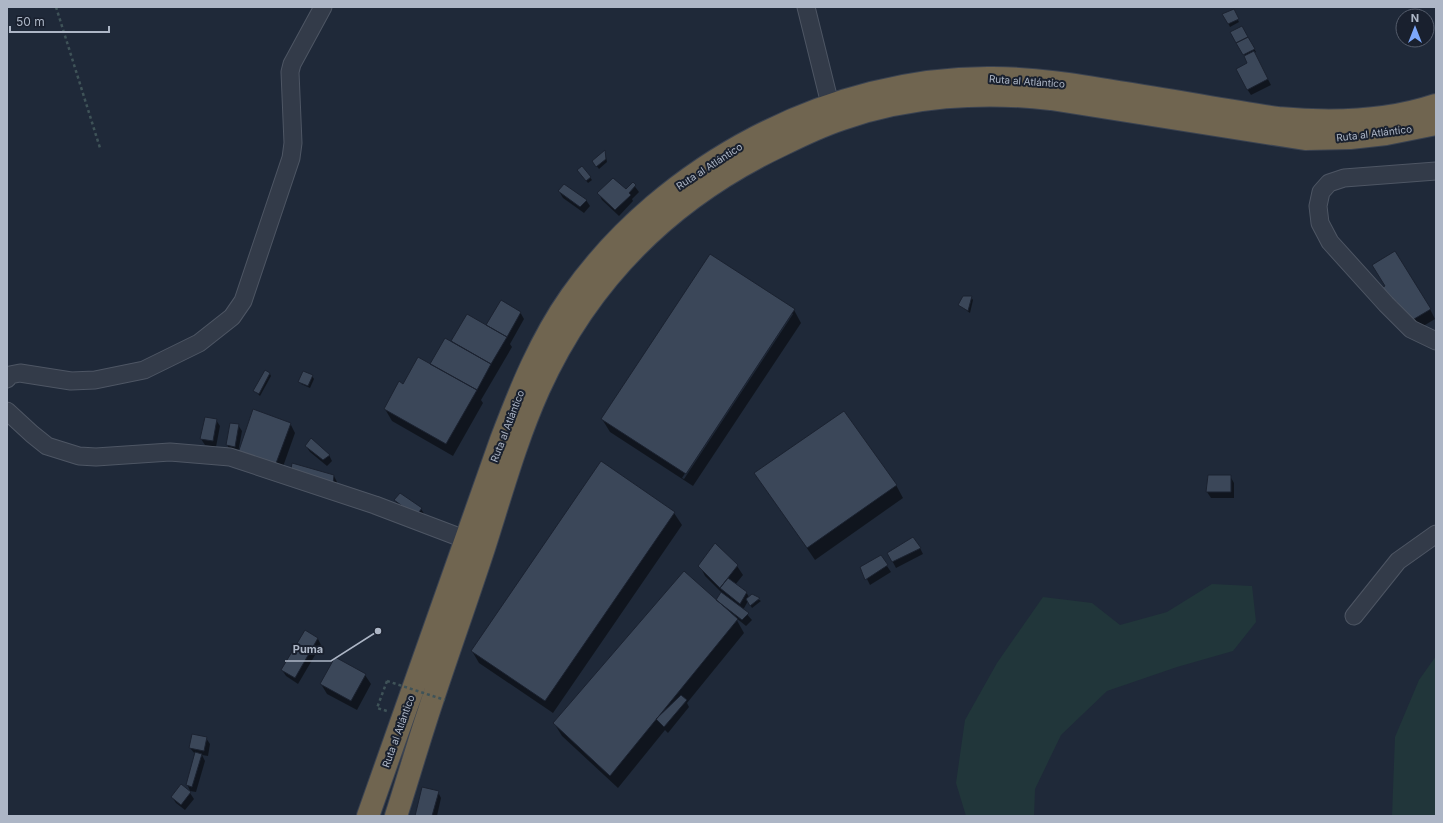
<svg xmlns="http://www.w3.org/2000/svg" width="1443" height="823" font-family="Inter,sans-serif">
<rect width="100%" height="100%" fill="#1f2939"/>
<path fill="#21363a" d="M1212,584L1252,586L1256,622L1233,651L1177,667L1107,691L1061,735L1035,789L1034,816H966L956,783L965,720L997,663L1043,597L1092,603L1120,625L1167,612Z
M1436,656V816H1392L1395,737L1419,680Z"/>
<path fill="#0007" fill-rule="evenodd" d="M1233,10L1239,22L1230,27L1224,14Z
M1241,27L1256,52L1254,53L1271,85L1251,95L1247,89L1249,63L1232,32Z
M605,152L607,162L599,169L595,164Z
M582,168L592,180L588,183L580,173Z
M633,184L639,192L632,199L633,201L619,216L602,200L599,194L626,191Z
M559,191L586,200L590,206L584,213L563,198Z
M971,297L973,300L970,313L959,305Z
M1388,298L1430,309L1435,319L1415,331Z
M794,310L801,323L693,486L610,432L602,419ZM790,314H793L684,479L682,478Z
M520,312L524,319L510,344L512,347L481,400L483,403L453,456L392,421L385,409L404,385L431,365L451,343L467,316L489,328Z
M270,374L271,376L260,396L255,391Z
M312,376L314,379L310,388L301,384L300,382Z
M216,420L220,426L216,447L205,445L201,439Z
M290,423L295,433L280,475L245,462Z
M238,425L242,431L238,453L231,451L227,445Z
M306,446L329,455L332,461L327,466L310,452Z
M756,474L896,485L903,498L815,560Z
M291,475L334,476L337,482L336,490Z
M1209,476H1230L1234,483V498H1211L1207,492Z
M395,500L421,509L425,515L419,521L399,507Z
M674,513L682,525L553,713L479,663L472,651Z
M716,544L737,566L743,575L735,585L746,592L749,597L752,595L761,601L752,608L748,601L743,610L752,620L746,626L735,617L744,633L687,703L689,707L668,733L665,730L618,788L562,736L554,723L719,604L717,600L722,593L705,576L700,566Z
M920,548L923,554L896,568L888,553Z
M881,557L891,572L870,585L861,567Z
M305,631L318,639L321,645L298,684L286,676L282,670Z
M365,675L371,684L357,710L327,694L321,684Z
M206,738L210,744L208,756L202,755L205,761L196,792L190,791L187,784L195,754L190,748Z
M438,792L441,798L437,816H416Z
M190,793L194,799L185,810L176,803L172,797Z"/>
<path fill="#3b4759" stroke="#1b2230" d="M1234,9L1239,19L1228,24L1222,14Z
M1242,26L1248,37L1236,43L1230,32Z
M1248,37L1255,49L1243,55L1236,43Z
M1254,51L1268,79L1247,90L1236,69L1247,63L1244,56Z
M605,150L606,159L596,167L592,161Z
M582,166L591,177L586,181L577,170Z
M613,178L626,189L633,182L636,185L629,193L631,195L615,210L597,193Z
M564,184L587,200L580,207L558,191Z
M1395,251L1431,309L1409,322L1396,301L1391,304L1381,288L1385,286L1372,265Z
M710,254L795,309L686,474L601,419Z
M963,296H972L968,311L958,305Z
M501,300L521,312L507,337L486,325Z
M467,314L507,337L491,364L451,341Z
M445,338L491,364L477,390L430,364Z
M418,357L477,390L446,444L384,409L399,381L403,384Z
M265,370L270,373L259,394L253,391Z
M303,371L313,375L308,386L298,382Z
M253,409L291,423L275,466L238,453Z
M844,411L897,485L807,548L754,473Z
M205,417L217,419L213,441L200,439Z
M230,423L239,424L235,447L226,445Z
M311,438L330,455L323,460L305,446Z
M601,461L675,512L545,701L471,651Z
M292,463L334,475L333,485L290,475Z
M1208,475H1231V492H1206Z
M400,493L422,508L416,516L394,500Z
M913,537L921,548L892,562L887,553Z
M715,543L738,565L720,588L698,566Z
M881,555L888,565L865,580L860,567Z
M684,571L738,619L610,776L553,723Z
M728,578L747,592L740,604L720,588Z
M721,592L749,613L742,620L716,600Z
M752,594L760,598L750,606L746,599Z
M305,630L318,638L295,678L281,670Z
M335,657L366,674L351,701L320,684Z
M681,695L687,700L664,727L656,719Z
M192,734L207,737L204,751L189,748Z
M195,752L202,754L192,787L186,785Z
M181,784L191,792L181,805L171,797Z
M422,787L439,791L432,816H415Z"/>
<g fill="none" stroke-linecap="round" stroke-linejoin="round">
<g stroke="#4e5664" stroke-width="19">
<path id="minor" d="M806,7L830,104
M1436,171L1344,178L1329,183L1321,192L1318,206L1320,223L1330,242L1386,304L1411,329L1436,341
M7,379L10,375L20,373L71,381L95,380L144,370L199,343L232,317L243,301L291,158L293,143L290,72L292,64L323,7
M7,411L32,434L47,446L79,456L96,457L170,452L230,457L375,505L467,540
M1354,616L1398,561L1436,534"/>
</g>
<g stroke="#3b4351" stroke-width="24">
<path id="highway" d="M368,816L501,440C520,390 540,340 571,296C664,164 832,76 993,78C1035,78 1077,85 1119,92C1172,100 1225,110 1278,118C1331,123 1385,122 1436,105
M396,816C406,785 415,754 425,723C444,664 465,606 484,548C501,495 516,440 539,389C590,277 672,197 782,145C802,135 821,126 842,119C908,96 982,91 1051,99L1305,139L1350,138L1386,134L1436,124"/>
</g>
<path stroke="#3f5358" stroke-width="2.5" stroke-dasharray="3 3" stroke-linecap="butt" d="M56,7L100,148
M387,681L377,708L387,711"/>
<use href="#minor" stroke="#333b49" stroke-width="17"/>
<use href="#highway" stroke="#706550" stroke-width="22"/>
<path stroke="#3f5358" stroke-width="2.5" stroke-dasharray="3 3" stroke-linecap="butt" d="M387,681L445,700"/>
</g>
<g text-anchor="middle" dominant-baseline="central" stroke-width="4" stroke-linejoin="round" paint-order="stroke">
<g font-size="10" fill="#adb6c6" stroke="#19202e">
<text transform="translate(1027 81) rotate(4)">Ruta al Atlántico</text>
<text transform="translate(1374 133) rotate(-7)">Ruta al Atlántico</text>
<text transform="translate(709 166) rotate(-33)">Ruta al Atlántico</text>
<text transform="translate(507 426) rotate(-69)">Ruta al Atlántico</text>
<text transform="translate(398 731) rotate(-70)">Ruta al Atlántico</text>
</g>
</g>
<path fill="none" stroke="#adb6c6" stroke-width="1.5" d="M378 631L331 661H285"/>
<circle fill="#adb6c6" stroke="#19202e" stroke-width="1.5" cx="378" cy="631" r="4"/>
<g font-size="11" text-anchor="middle" font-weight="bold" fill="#adb6c6" stroke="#19202e" stroke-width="4" stroke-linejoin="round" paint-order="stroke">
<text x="308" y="653">Puma</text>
</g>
<rect width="1443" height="823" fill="none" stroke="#adb6c6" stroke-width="16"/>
<g transform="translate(1415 28)"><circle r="19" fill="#19202e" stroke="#545c6b"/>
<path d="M0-3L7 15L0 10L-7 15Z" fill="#7ca8fd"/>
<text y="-6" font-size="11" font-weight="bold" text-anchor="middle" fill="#adb6c6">N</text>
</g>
<path d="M10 26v6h99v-6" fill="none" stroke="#adb6c6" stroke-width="2"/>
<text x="16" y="26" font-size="12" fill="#adb6c6" stroke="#19202e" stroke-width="3" paint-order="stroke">50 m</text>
</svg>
